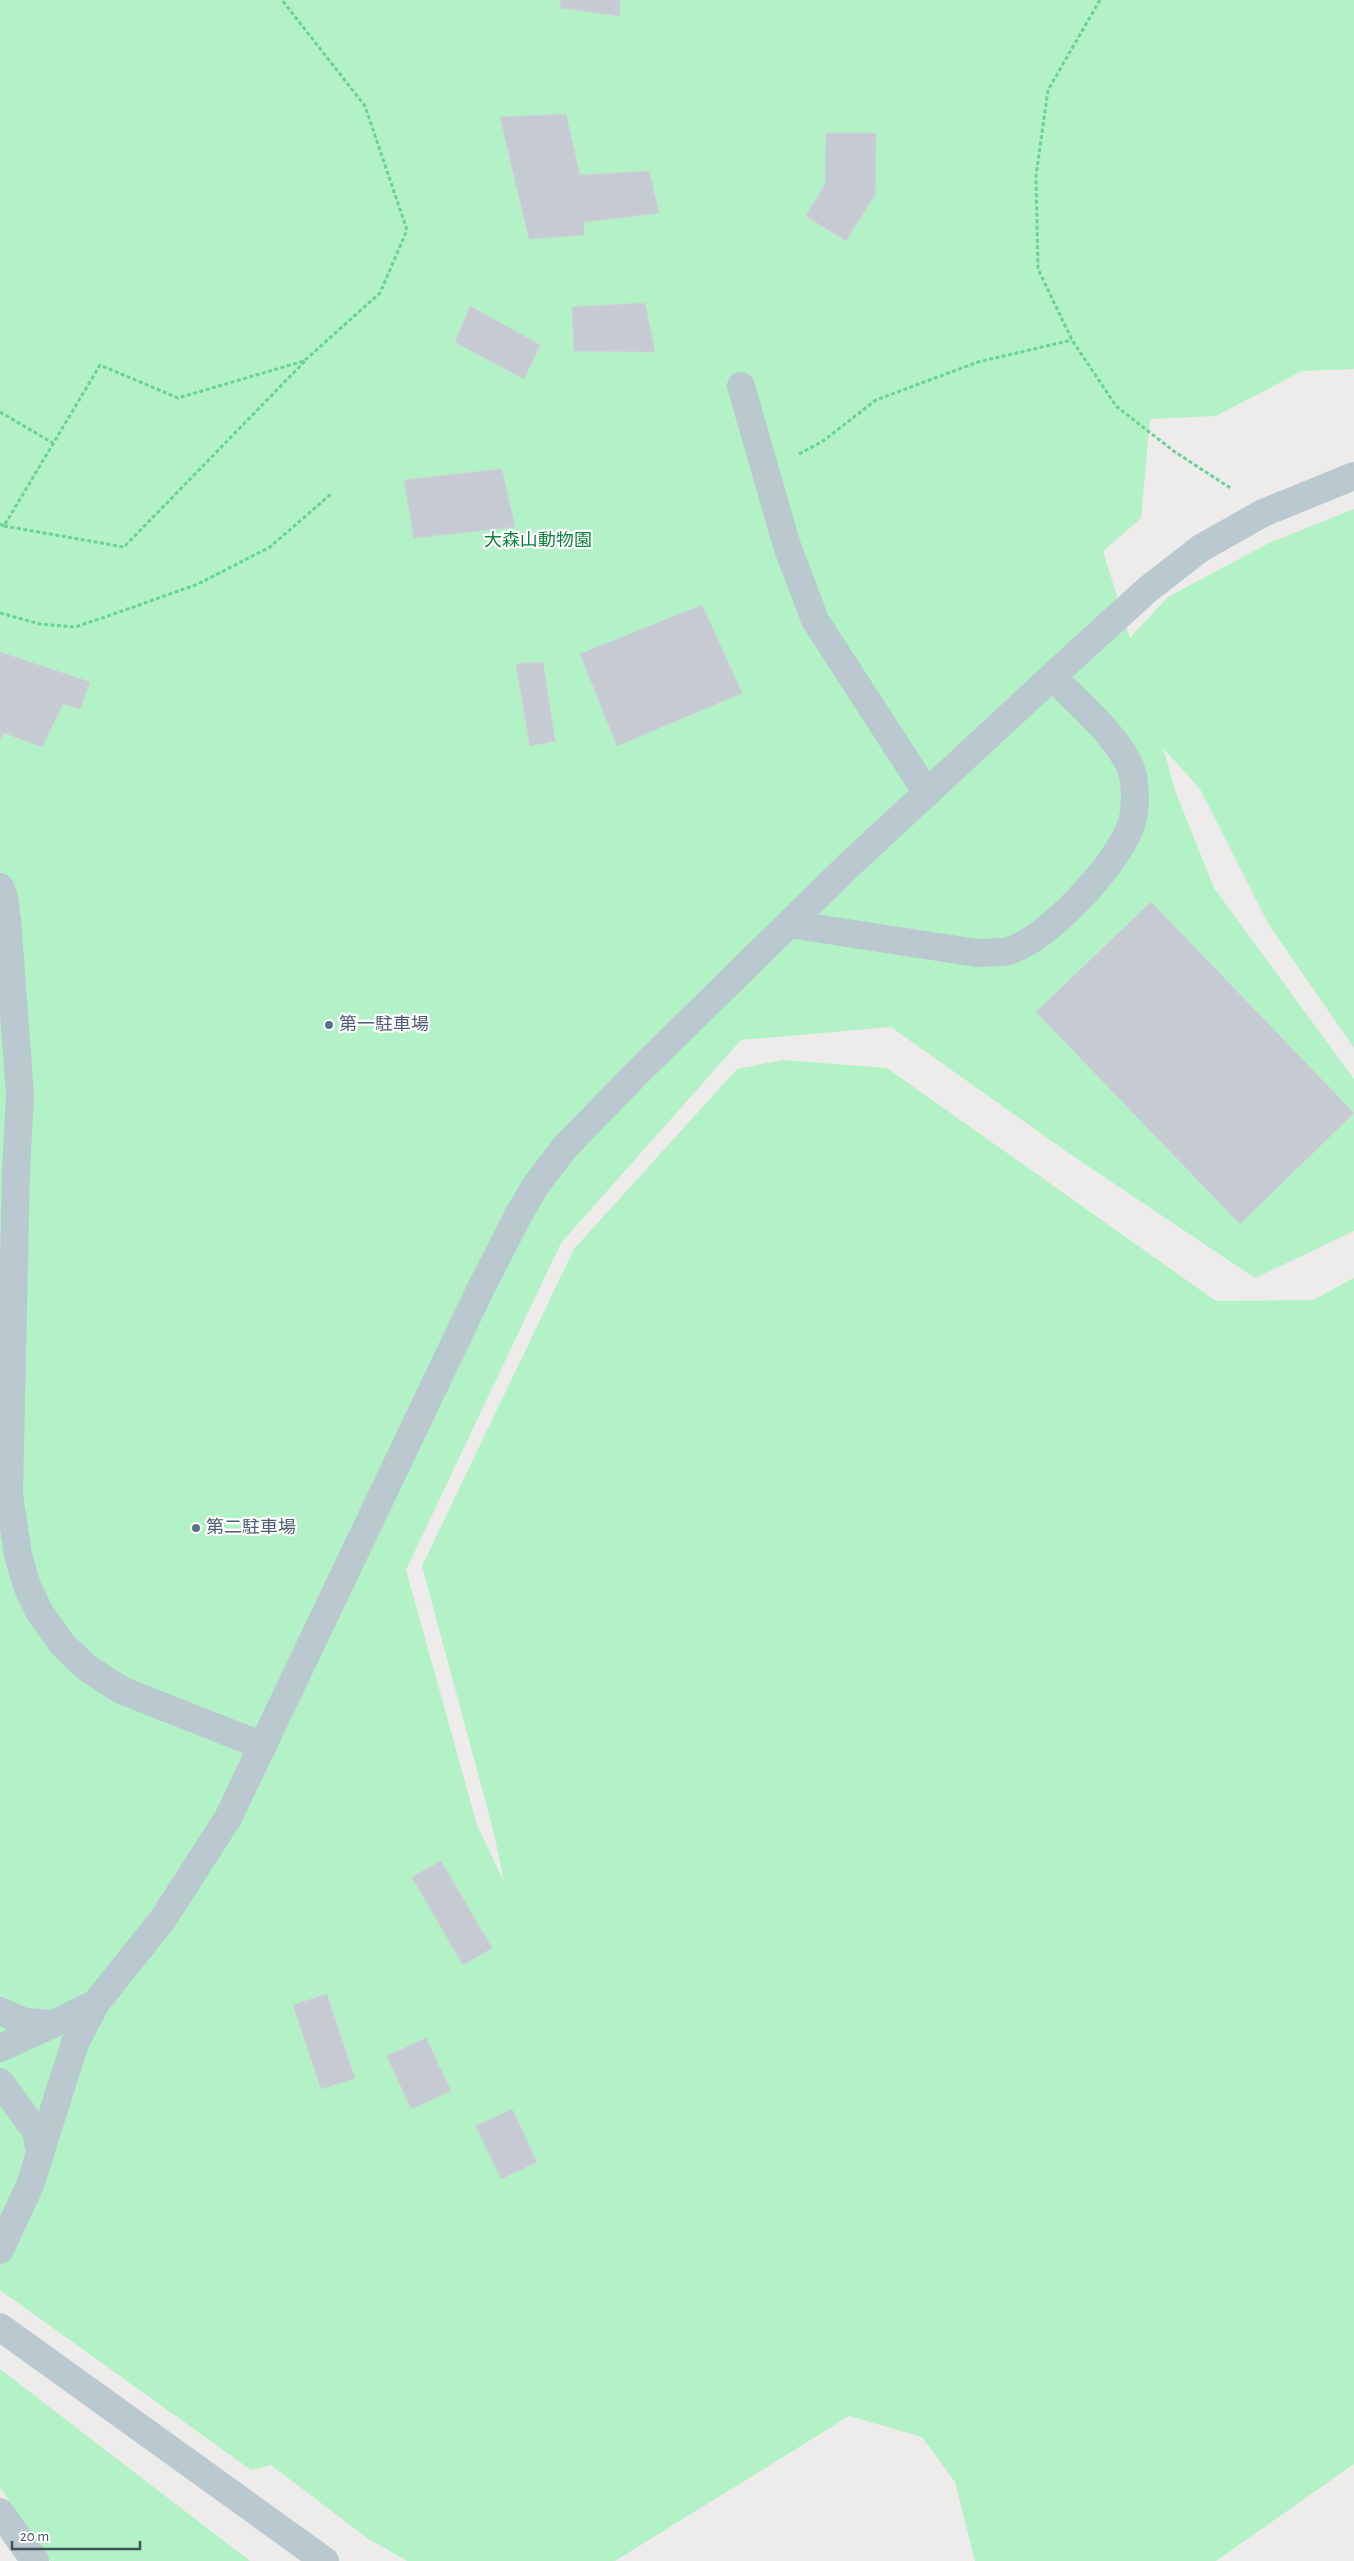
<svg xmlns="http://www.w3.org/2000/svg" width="1354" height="2561" font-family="'Alegreya Sans','Noto Sans JP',sans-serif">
<rect width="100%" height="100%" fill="#eeebeb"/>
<path fill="#b3f2c6" d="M0,0H1354V369L1302,371L1216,416L1150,419L1141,518L1103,551L1130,638L1168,597L1269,543L1354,509V1048L1269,925L1200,789L1163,748L1176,793L1214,888L1354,1079V1231L1255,1278L1067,1152L891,1027L741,1040L561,1243L406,1570L477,1825L504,1882L494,1833L422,1566L574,1249L737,1069L783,1060L887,1068L1216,1301L1313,1300L1354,1278V2464L1216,2561H975L955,2482L922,2437L849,2416L615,2561H407L367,2538L271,2465L251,2470L0,2290Z
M0,2369L250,2561H50L0,2487Z"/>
<path fill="#c6cad2" stroke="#ced2d8" d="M560,0H620V16L561,8Z
M566,114L580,175L649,171L659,213L584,222V235L529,239L500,117Z
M826,133H876L875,194L846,241L806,216L825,184Z
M645,303L655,352L574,351L572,307Z
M470,306L540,345L524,379L455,342Z
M502,469L515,527L414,538L404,480Z
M702,605L742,693L617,746L580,654Z
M0,652L90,682L80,709L63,704L42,747L4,733L0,740Z
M543,662L555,741L530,746L516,664Z
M1151,902L1354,1113L1240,1224L1036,1012Z
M441,1861L492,1948L463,1965L412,1877Z
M327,1994L355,2078L321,2089L293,2005Z
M426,2038L451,2091L411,2109L387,2056Z
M512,2109L537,2162L501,2179L476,2126Z"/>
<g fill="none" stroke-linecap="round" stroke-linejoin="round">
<path stroke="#68d395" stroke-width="3" stroke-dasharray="4 2.5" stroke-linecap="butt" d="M1100,0L1048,90L1036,176L1038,269L1072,340L1116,406L1175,452L1232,489
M0,412L53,443
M799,454L823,441L876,400L978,362L1072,340
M0,524L4,526L100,365L178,398L304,361L380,293L407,230L365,106L282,0
M4,526L124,547L305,361
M0,613L40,624L75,627L108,616L198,584L270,547L331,494"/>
<path stroke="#bac8d0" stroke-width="28" d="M741,386L787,546L815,620L927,793
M0,887C8,903 7,919 3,936
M7,918L20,1095L16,1170L9,1495L18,1555L27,1586L40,1613L62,1644L86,1667L121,1690L263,1746
M789,924L977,953C987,952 998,953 1008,951C1048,940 1120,862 1132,822C1136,808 1136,783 1131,769C1119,738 1076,700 1052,677
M0,2011L25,2022L53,2024L96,2003
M0,2048L53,2024
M0,2082L36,2131L40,2153
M0,2250L30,2185L75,2043L96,2003L163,1919L228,1818L480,1290L520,1212L536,1185L565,1147L639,1071L848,866L1070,660L1147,590L1201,548L1263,513L1354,476
M0,2327L325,2561
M0,2512L35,2561"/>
</g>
<g fill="#5c6f8a" stroke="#fff" stroke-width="2">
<circle cx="329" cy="1025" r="5"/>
<circle cx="196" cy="1528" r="5"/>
</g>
<g text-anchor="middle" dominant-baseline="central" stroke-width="4.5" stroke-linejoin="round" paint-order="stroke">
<g font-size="18" fill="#0e803d" stroke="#fff">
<text x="538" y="541">大森山動物園</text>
</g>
<g font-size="18" fill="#4e5e75" stroke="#fff" text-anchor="start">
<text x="339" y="1025">第一駐車場</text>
<text x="206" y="1528">第二駐車場</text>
</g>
</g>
<path d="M12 2541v8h128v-8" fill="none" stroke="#42515a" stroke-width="2.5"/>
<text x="20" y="2541" font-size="15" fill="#42515a" stroke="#ffffff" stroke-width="4" paint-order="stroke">20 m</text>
</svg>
